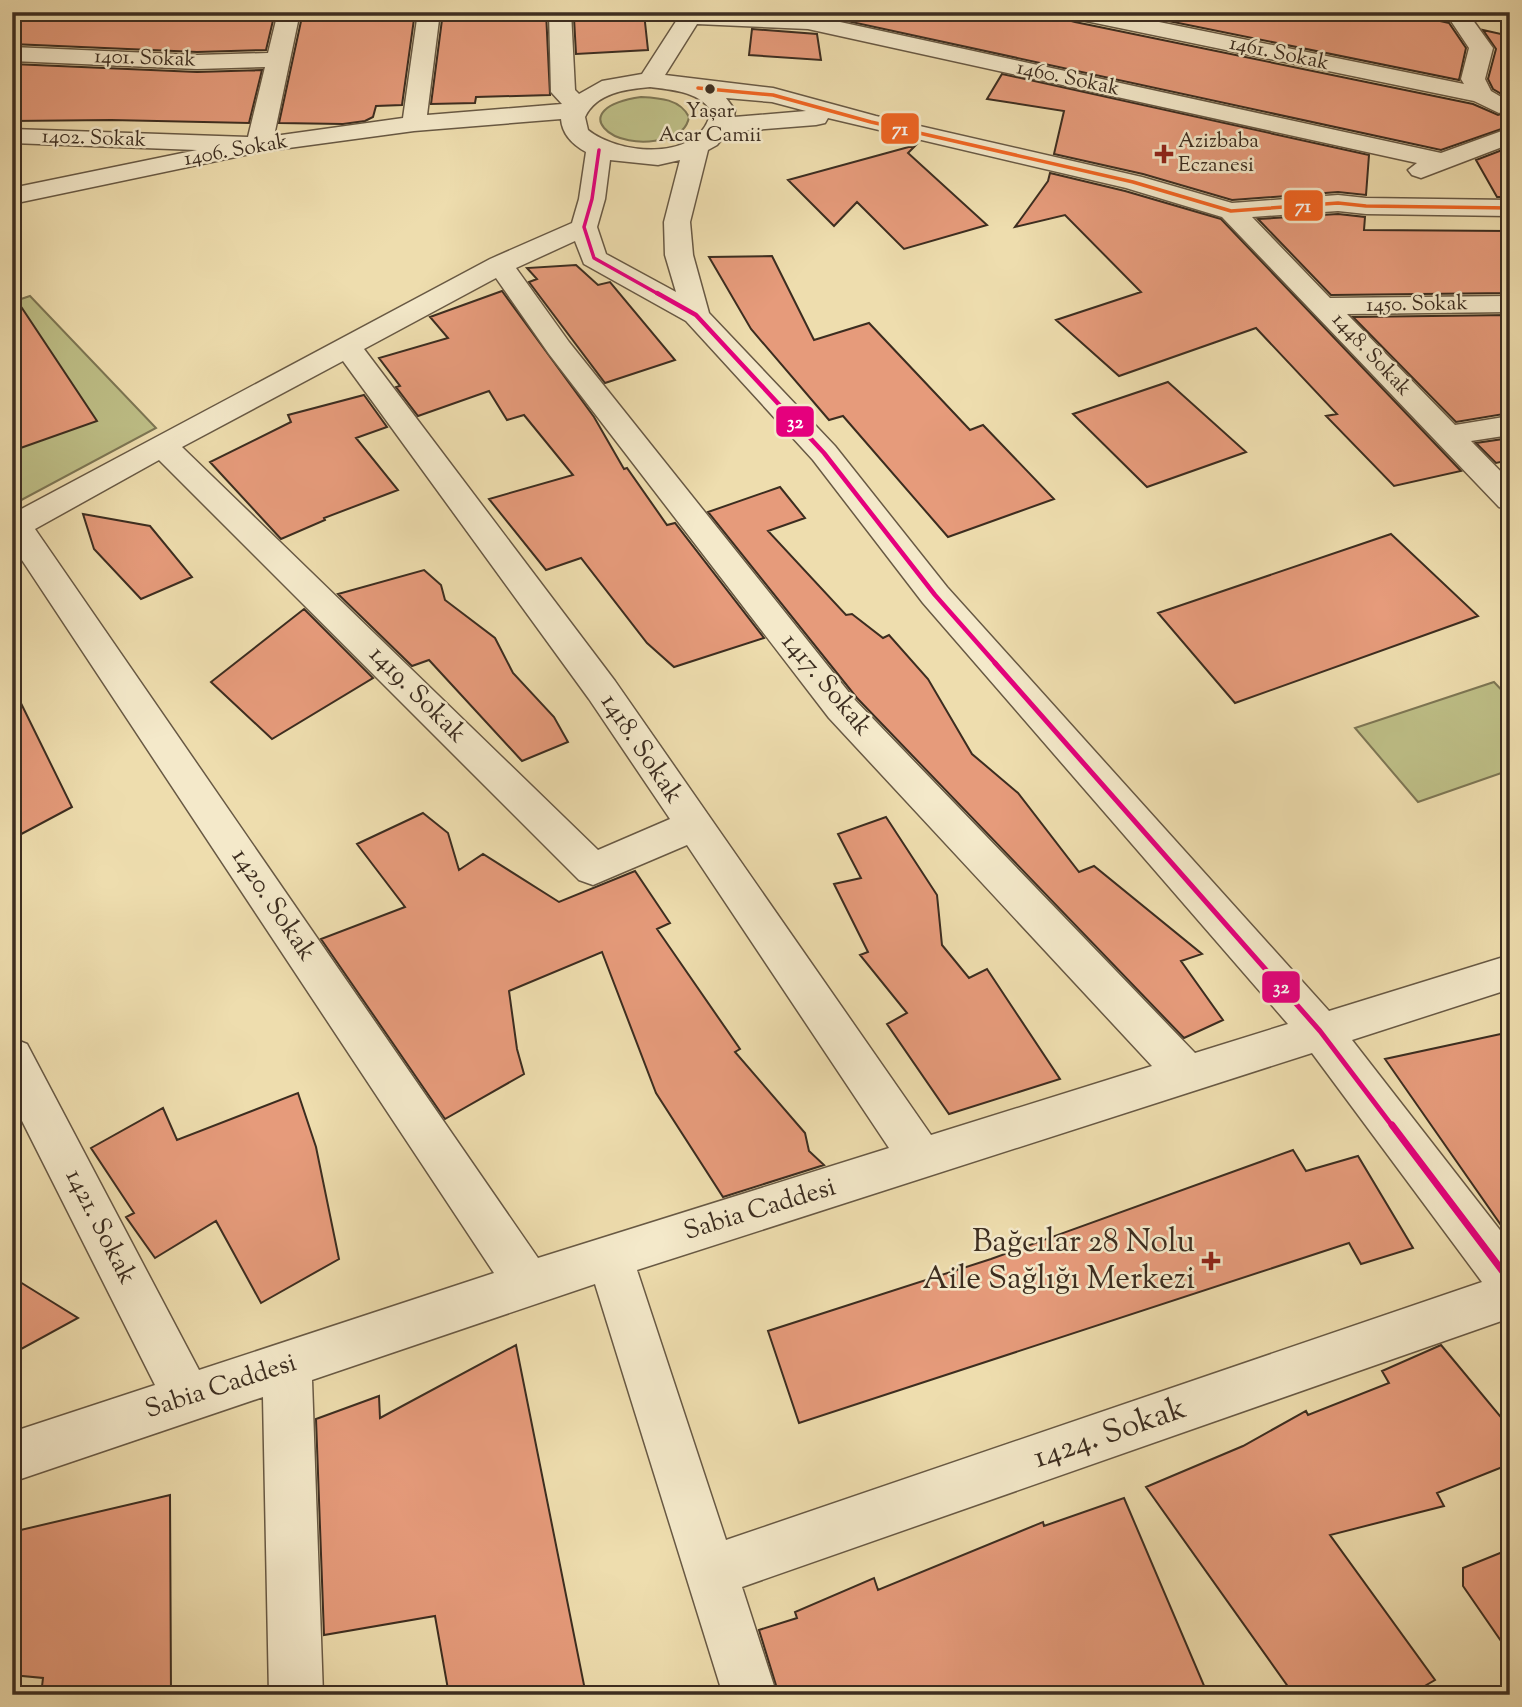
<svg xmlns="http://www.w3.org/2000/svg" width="1522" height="1707" font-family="'Sorts Mill Goudy',serif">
<rect width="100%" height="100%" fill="#eeddae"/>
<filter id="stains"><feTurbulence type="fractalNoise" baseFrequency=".00286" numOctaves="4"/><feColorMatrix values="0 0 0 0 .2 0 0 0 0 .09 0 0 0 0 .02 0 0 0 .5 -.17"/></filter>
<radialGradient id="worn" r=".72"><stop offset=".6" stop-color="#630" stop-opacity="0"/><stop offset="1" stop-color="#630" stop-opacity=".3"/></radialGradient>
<path fill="#bebf87" stroke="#7d7654" stroke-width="2" d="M641,97C660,98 680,99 689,117C687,129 678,135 667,138C612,155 563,108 641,97Z
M30,296L156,428L12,505V302Z
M1494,682L1510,699V770L1418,802L1355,728Z"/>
<path fill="#e69b7b" stroke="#3c2d20" stroke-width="2" d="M22,12H275L266,50L197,52L12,44V27Z
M303,12H415L402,105L376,106L373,117L365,121L343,124L279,123Z
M443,12H546L550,95L476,97L475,103L431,104Z
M848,12H1063L1067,20L1075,22L1473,104L1498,115L1510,111V126L1441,150L847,21Z
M1124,12H1400L1449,23L1466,48L1459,80Z
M644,13L648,50L576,54L574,18Z
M752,29L817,34L821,60L749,55Z
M1483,30L1510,36V99L1493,89L1488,79L1496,49Z
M12,64L197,72L262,70L249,123L111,120L12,121Z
M1002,74L1369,155L1366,195L1338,192L1232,200L1143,174L1054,154L1064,111L987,99Z
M916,145L908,153L987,225L904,249L857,202L834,226L788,180Z
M1510,147V197H1497L1476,160Z
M1050,173L1125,191L1221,219L1461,471L1394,486L1326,416L1337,414L1256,328L1119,376L1056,320L1141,292L1065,215L1015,227L1048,181Z
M1338,214L1365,217L1364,230L1510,231V293L1331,295L1258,219Z
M772,256L814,340L869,323L970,430L983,425L1054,499L948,537L843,416L829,420L751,329L709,257Z
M576,265L598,285L610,282L675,360L605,383L529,282L537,279L527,268Z
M502,291L594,417L624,469L627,468L667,525L675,523L764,638L674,667L647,643L581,558L546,570L489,499L573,475L524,415L507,420L489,391L418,416L396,387L400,386L379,358L448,338L430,317Z
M12,293L97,421L12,451Z
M1510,315V413L1456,422L1353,317Z
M1168,382L1246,452L1147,487L1073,414Z
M364,395L387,427L356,438L398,490L324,518L325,520L281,539L210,462L291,422L288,415Z
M1510,438V460L1496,463L1476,443Z
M780,487L805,518L768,531L846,615L852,614L883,638L889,635L928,679L972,754L1018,793L1079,872L1094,866L1202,954L1181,961L1223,1020L1184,1038L857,698L708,512Z
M83,514L150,526L192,577L141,599L94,549Z
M1391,534L1478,616L1235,703L1158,613Z
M424,570L441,585L445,600L495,638L513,673L554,717L568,742L522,761L429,660L412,666L338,594Z
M304,609L373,678L272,739L211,682Z
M12,685L72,807L12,839Z
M423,813L448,833L459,870L483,854L559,902L635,871L670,923L657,929L740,1049L735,1052L805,1133L809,1151L824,1165L723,1197L656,1093L602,952L509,991L517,1049L524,1074L445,1119L321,939L405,907L357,844Z
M886,817L937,895L942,945L969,978L987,969L1060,1079L949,1114L887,1024L907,1013L860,955L868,952L834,884L861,878L838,834Z
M1510,1032V1238L1385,1059Z
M298,1093L316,1147L339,1259L261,1303L216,1221L155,1258L126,1217L134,1213L91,1148L163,1108L177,1140Z
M1293,1150L1306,1171L1358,1156L1413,1248L1361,1264L1349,1243L799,1423L768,1331L991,1259Z
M12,1277L78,1318L12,1354Z
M516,1345L586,1695H449L435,1616L324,1635L316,1419L379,1396L380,1418Z
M1441,1345L1510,1428V1464L1437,1493L1444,1506L1330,1535L1435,1680L1409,1695H1294L1146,1487L1243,1446L1306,1411L1308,1415L1389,1383L1382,1371Z
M170,1495L171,1695H41L43,1678L12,1675V1532Z
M1124,1498L1208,1695H779L759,1630L797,1618L795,1612L874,1578L878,1590L1043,1522L1044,1526Z
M1510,1549V1654L1463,1586V1568Z"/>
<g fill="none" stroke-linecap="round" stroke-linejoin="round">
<g stroke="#685944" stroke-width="3">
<path id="minor" d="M278,12H300L274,136L403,118L418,12H440L427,115L562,104L551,92L549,12H571L575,90L579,94L602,81L642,74L682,12L808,15L1441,153L1510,128V144L1421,178L1412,175L1408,170L1417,163L808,29L697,24L665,75L773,88L876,116L1142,177L1232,203L1338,195L1366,198L1510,200V216L1366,214L1338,211L1252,217L1330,298L1510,296V312L1347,314L1455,425L1510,416V435L1471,441L1510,481V510L1499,507L1222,217L1126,188L828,118L825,123L816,125L728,132L717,145L708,150L690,222L693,255L709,313L835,446L947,587L1329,1011L1510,955V989L1352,1040L1510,1243V1318L742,1587L777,1695H723L595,1284L312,1380L323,1695H269L263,1397L12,1482V1432L155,1385L12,1101V1038L27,1044L199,1370L494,1273L12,545V514L490,259L572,223L579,199L586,152C573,145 562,134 561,119L414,131L259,152L12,204V188L197,150L12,143V129L248,137L265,67L197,69L12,61V47L197,55L268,53ZM650,87C672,90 697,91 711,110C703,162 620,156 588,130L585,117C596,93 626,89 650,87ZM726,98L772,102L806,111L734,117L735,110ZM610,160L658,165L680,160L664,222L665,255L676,292L606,254L597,227L605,199ZM575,241L584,264L686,321L813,460L923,603L1288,1024L1195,1053L855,700L569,342L516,268ZM496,278L549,354L829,718L1152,1066L931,1135L615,681L364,349ZM343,361L589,699L670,819L598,850L182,447ZM159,460L579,880L593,885L687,845L889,1148L538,1258L35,529ZM1312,1053L1482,1282L726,1540L637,1270Z
M1065,12H1110L1464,84L1461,79L1469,48L1445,12H1467L1493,48L1485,79L1491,91L1508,101L1510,108L1499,113L1474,101L1076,19L1068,17Z"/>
</g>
<use href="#minor" fill="#f4e9ca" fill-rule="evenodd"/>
<g stroke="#f4e9ca" stroke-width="7">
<path id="bus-1-far3" d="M599,150L592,199L584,227L594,258L660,295"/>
</g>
<g stroke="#f4e9ca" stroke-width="9">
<path id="bus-1-far2" d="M657,293L696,315L824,453L935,595L996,664"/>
</g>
<g stroke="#f4e9ca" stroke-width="10">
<path id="bus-1-far1" d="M995,663L1320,1031L1393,1127"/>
</g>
<g stroke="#f4e9ca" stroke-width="12">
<path id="bus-1" d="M1392,1125L1510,1281"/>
</g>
<g stroke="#f4e9ca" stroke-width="7">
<path id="bus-2" d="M698,88L773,95L871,122L1133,182L1231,211L1338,203L1366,206L1510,208"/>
</g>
<use href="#bus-1-far3" stroke="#e5007d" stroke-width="3.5"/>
<use href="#bus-1-far2" stroke="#e5007d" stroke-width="4.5"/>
<use href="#bus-1-far1" stroke="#e5007d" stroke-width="5"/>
<use href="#bus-1" stroke="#e5007d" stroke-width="7"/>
<use href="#bus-2" stroke="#f26522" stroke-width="3.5"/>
</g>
<circle fill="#3c2d20" stroke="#f4e9ca" stroke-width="2.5" cx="710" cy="89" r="6"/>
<g fill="#8f2418" stroke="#f4e9ca" stroke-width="2.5">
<path d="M1160.5 143.5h7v7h7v7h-7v7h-7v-7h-7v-7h7z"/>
<path d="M1207.5 1250.5h7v7h7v7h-7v7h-7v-7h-7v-7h7z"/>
</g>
<g text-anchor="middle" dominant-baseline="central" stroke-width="5" stroke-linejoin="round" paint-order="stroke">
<g font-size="21" fill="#3c2d20" stroke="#f4e9ca">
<text transform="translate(1279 54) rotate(12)">1461. Sokak</text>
<text transform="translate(145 59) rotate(2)">1401. Sokak</text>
<text transform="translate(1068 79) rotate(12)">1460. Sokak</text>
<text transform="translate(94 139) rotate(2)">1402. Sokak</text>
<text transform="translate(236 151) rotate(-10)">1406. Sokak</text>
<text transform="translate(1417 305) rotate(-1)">1450. Sokak</text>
<text transform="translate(1371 355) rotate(47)">1448. Sokak</text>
</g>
<g font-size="21" fill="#3c2d20" stroke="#f4e9ca">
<text x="710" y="112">Yaşar<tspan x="710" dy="24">Acar Camii</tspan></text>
</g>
<g font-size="21" fill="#3c2d20" stroke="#f4e9ca" text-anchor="start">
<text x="1178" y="142">Azizbaba<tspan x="1178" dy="24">Eczanesi</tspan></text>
</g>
<g font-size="26" fill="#3c2d20" stroke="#f4e9ca">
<text transform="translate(826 685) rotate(50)">1417. Sokak</text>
<text transform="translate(417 695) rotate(45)">1419. Sokak</text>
<text transform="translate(641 749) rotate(56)">1418. Sokak</text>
<text transform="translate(273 905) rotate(56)">1420. Sokak</text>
<text transform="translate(760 1210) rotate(-17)">Sabia Caddesi</text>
<text transform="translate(100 1227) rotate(63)">1421. Sokak</text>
<text transform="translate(221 1387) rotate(-18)">Sabia Caddesi</text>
</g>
<g font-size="32" fill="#3c2d20" stroke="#f4e9ca" text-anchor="end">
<text x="1195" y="1243">Bağcılar 28 Nolu<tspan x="1195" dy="37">Aile Sağlığı Merkezi</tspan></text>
</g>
<g font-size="32" fill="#3c2d20" stroke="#f4e9ca">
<text transform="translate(1110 1434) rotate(-19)">1424. Sokak</text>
</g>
</g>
<g stroke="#f4e9ca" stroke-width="2.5">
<rect x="880" y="112" width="40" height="33" rx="7" fill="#f26522"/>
<rect x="1283" y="189" width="41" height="33" rx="7" fill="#f26522"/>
<rect x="775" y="405" width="40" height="33" rx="7" fill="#e5007d"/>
<rect x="1261" y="970" width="40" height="34" rx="7" fill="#e5007d"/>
</g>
<g font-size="19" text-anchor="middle" font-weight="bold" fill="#fff">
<text x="900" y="135">71</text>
<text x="1303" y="212">71</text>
<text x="795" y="428">32</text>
<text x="1281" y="993">32</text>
</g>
<rect width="1522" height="1707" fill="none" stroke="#eeddae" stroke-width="42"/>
<rect x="14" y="14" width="1494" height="1679" fill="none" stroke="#3c2d20" stroke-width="3.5"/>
<rect x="21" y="21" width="1480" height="1665" fill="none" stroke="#3c2d20" stroke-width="2"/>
<rect width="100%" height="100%" filter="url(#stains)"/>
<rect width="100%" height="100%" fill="url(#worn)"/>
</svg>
